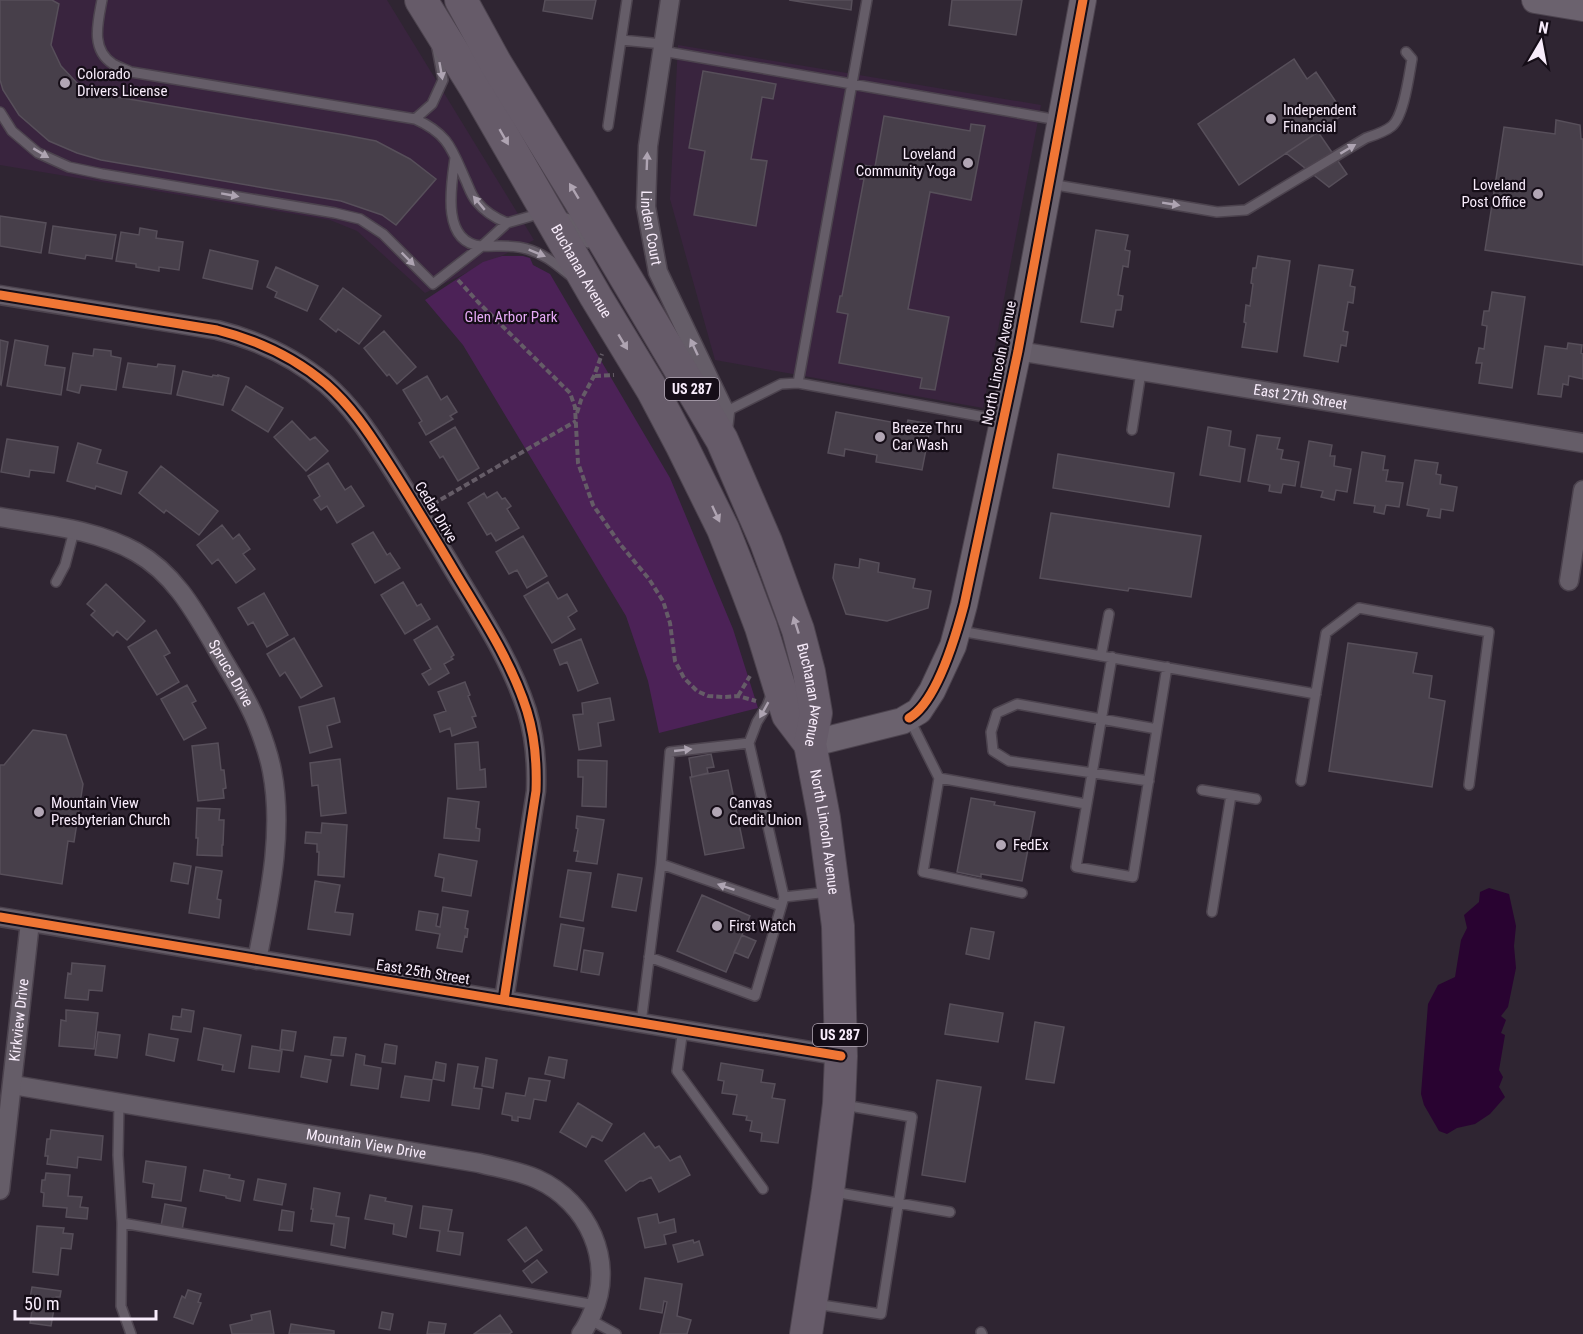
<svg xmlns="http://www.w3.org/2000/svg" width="1583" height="1334" font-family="'Roboto Condensed',sans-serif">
<rect width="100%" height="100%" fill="#2f2532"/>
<path fill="#39243e" d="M0,0H387L534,240L425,293L357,231L330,220L0,165Z
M678,45L1041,105L983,408L715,360L670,199Z"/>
<path fill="#4c2257" d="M502,256H523L530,258L533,265L550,274L670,478L733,629L758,708L659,733L648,681L626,616L463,345L425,300L483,262Z"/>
<path fill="#290331" d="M1489,888L1509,894L1516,926L1514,946L1516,968L1508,1007L1501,1016L1506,1020L1501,1033L1505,1035L1499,1070L1503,1077L1499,1087L1505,1097L1490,1114L1475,1124L1457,1128L1447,1134L1439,1131L1424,1105L1421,1094L1428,1004L1438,985L1455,977L1461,940L1467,928L1464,915L1479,902L1480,892Z"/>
<path fill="#473f4a" stroke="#574f5a" stroke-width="1.5" d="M0,0H52L59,4L51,45L61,66L77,83L99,94L345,135L376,141L410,159L436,179L396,225L382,215L341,201L101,160L77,153L49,141L19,115L3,90L0,80Z
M545,0H596L592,19L543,11Z
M789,0H852L851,10Z
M952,0H1022L1016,35L949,25Z
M1294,59L1307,79L1316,72L1344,114L1239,185L1198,124Z
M703,71L776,84L773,99L762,97L751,159L767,161L756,226L694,215L705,151L689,148Z
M884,116L970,131L971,124L985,126L971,200L930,192L908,309L949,317L935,390L920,388L922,378L839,363L848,314L837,312L840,296H842L864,179H860L863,165L875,167Z
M1556,120L1580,125L1581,139H1583V265L1485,250L1504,127L1555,134Z
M1318,132L1347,174L1329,187L1286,153Z
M0,216L46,223L41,253L0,246Z
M53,226L116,235L112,259L86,255L85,259L49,253Z
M140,228L157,231L156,238L183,242L179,270L159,267V271L136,267V264L116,261L121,232L139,235Z
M1096,230L1128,235L1125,250L1130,251L1128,267L1123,266L1118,295L1123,296L1121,310H1116L1113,327L1081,322Z
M210,250L258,261L252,289L203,278Z
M1258,256L1290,261L1277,352L1242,347L1246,323L1244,322L1246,305L1250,306L1253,284L1251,283L1253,268H1256Z
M1319,265L1353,270L1350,286L1355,287L1353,303L1348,302L1343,331L1348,332L1346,346L1341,345L1338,362L1304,356Z
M276,267L318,286L307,311L275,297L277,292L267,287Z
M343,288L381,316L359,344L338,329L336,332L320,319Z
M1492,292L1525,297L1512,388L1479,383L1482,363H1476L1479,348L1484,349L1487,326L1482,325L1484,311H1489Z
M384,331L416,367L397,384L389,374L387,376L364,348Z
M0,340L8,342L1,385L0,384Z
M15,340L48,346L45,365L65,368L61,395L7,386Z
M1568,343L1582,345L1581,353L1583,354V379L1569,376L1568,385L1563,384L1561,397L1538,394L1545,346L1567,349Z
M94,349L111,351V356L121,358L116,390L81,385L79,393L67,390L73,353L93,356Z
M128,363L157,367L158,364L175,366L171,394L123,387Z
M183,371L212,377L213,375L218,376V375L229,378L223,405L177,395Z
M427,376L441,400L447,396L457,412L450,416L453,419L426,435L419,423L422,421L403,390Z
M246,386L283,408L268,432L232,410Z
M836,412L907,425L908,420L931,424L922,470L876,462L877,455L845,449L844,456L828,453Z
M292,421L310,440L315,437L328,451L306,471L274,437Z
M455,427L479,468L458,481L443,456L440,458L430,442Z
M1208,427L1231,431L1229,446L1245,449L1240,482L1200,475Z
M1257,435L1280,438L1277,449L1283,450L1281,459L1299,462L1295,486L1283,484L1281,493L1269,491L1270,485L1248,481Z
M7,439L58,447L54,473L30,470L29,477L1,472Z
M1309,441L1332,445L1330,456H1335L1334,466L1351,469L1347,492L1336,490L1334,500L1321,497L1323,491L1301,487Z
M78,443L101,450L97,463L127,472L121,494L96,486L95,489L67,481Z
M1362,452L1385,456L1383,470H1388L1386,481L1403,483L1399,507L1386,505L1384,514L1374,512L1375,506L1354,503Z
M1058,454L1174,473L1169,507L1053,488Z
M1415,460L1438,463L1436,474L1441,475L1440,484L1457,487L1453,511L1441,509L1440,518L1427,516L1429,509L1407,505Z
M328,463L345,490L351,486L364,506L337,523L327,506L321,510L314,500L320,496L308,476Z
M161,466L218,511L199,535L166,510L164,513L139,493Z
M497,492L502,499L505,498L511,506L507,509L519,528L496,541L491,533L487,535L468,503L484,493L487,498Z
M1051,513L1201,536L1191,597L1129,588L1128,591L1040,578Z
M222,525L233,539L239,534L250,549L243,554L255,569L236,583L218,559L212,564L197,545Z
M373,532L387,555L390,553L400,568L375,583L352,544Z
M523,536L547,576L527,588L517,570L509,574L496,552Z
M860,559L879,563L878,572L915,579L913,588L931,591L928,608L887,621L846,614L833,578L835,564L859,568Z
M403,582L417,606L421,604L430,619L405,634L381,595Z
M548,582L558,599L567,594L577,611L568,617L575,629L552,643L524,596Z
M106,584L145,621L127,640L117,631L113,636L91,615L95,611L87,604Z
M264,593L288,635L267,647L253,622L248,625L238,608Z
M437,626L454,655L451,657L453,659L444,664L449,673L429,685L422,674L431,669L414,640Z
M156,630L170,653L164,656L179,682L157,695L128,647Z
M294,638L322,686L301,698L285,672L280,676L267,654Z
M581,639L598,683L578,691L567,662L560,665L554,650Z
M1348,643L1417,653L1413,673L1432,676L1429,698L1445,701L1432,787L1329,771Z
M465,682L470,695L468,696L476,716L472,717L476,727L452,736L450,728L440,732L434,715L446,711L438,692Z
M187,685L196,701L192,703L206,728L184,740L161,699Z
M334,698L340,722L327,726L332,747L310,753L299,707Z
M610,698L614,720L598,723L601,746L579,750L573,715L583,714L582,703Z
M33,730L66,735L83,784L74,842L68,841L62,884L0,874V765H4Z
M478,742L480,770L485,769L486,787L457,789L455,744Z
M218,743L221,770H224L226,788L223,789L224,798L198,801L192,746Z
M711,754L714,767L707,768L708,773L692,777L689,758Z
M340,759L346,813L321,816L318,785L312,786L310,763Z
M578,760L607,761L606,807L582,806L583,777H578Z
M728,770L744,848L705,855L690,777Z
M448,798L479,802L476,828L480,829L479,841L444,838Z
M971,798L995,802L994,805L1035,812L1022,881L981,874V877L957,872Z
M197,808L220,809L219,820H224L223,845H222V856L197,855L198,838H196Z
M577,816L604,820L597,864L576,861L578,851H574L578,829L576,828Z
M322,823L347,825L344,877L318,875L319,852H317V844L305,843L306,832L321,833Z
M439,854L477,861L471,896L442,891L444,878L435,876Z
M174,863L191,866L188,884L171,881Z
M196,867L222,871L217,899L221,900L219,918L189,913Z
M568,870L591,873L583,921L560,917Z
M618,874L642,878L636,911L612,907Z
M315,881L340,885L335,912L353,914L350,935L308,929Z
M702,895L750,916L726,972L677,951Z
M443,907L468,911L465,928L468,929L467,937L465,936L462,952L437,948L440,934L416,930L419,911L438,914L436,926L440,927Z
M561,924L584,928L577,970L554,966Z
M971,928L994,932L989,959L966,954Z
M742,935L756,941L748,958L734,952Z
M584,950L603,953L599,975L581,972Z
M72,963L105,966L102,991L89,990L88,1000L65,998L68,973L71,974Z
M950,1004L1003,1013L998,1042L945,1034Z
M182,1009L194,1011L191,1032L171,1029L173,1016L181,1017Z
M66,1010L98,1013L94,1049L59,1046L61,1020L66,1021Z
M1035,1022L1064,1027L1054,1083L1026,1079Z
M204,1028L241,1035L234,1072L222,1070L223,1065L198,1060Z
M282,1030L296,1032L293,1051L280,1049Z
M98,1032L120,1035L117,1058L95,1055Z
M149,1034L178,1039L174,1061L146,1055Z
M334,1037L346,1038L343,1056L331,1055Z
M385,1044L397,1046L395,1064L382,1062Z
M252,1046L282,1051L279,1072L249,1068Z
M356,1054L365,1056L364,1065L381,1068L378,1089L351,1085Z
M305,1056L331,1060L327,1082L301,1077Z
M549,1057L567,1060L564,1078L545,1074Z
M486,1058L497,1060L493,1088L482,1086Z
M436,1062L446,1064L444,1081L433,1079Z
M721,1063L763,1070L761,1082L775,1084L772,1098L785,1100L778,1143L761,1141L762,1133L750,1131L752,1121L746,1120L747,1116L733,1114L737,1095L722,1093L724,1081L718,1080Z
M458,1064L478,1067L474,1088L482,1089L479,1109L452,1105Z
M405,1076L432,1080L429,1101L401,1097Z
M529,1078L550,1081L546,1101L534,1099L530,1119L518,1117V1121L512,1120V1116L502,1114L506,1093L525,1096Z
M937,1080L981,1087L965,1182L922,1175Z
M578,1103L612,1124L602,1141L592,1136L586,1147L560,1132Z
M51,1130L103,1136L101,1160L78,1157L77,1168L47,1164L48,1156H45L47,1139H50Z
M644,1133L655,1148L659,1146L670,1161L680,1156L690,1175L659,1192L651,1177L643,1181H640L626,1191L605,1161Z
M146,1161L186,1167L181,1201L152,1197L154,1184L143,1182Z
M204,1170L230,1175L229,1178L244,1181L240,1201L226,1198V1196L200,1191Z
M46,1173L70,1175L68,1196L82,1197L80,1207L88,1208L87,1219L66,1217L67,1208L43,1206L44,1193L41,1192L42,1180H45Z
M258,1179L286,1184L282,1205L254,1200Z
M314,1188L340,1193L336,1216L349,1218L345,1248L331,1245L334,1224L311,1221L313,1209H311Z
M370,1195L386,1198L385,1201L412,1206L406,1237L393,1234L394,1224L365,1219Z
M165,1204L186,1208L182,1230L161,1226Z
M423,1206L452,1210L448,1231L463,1233L460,1255L437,1251L440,1231L420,1228Z
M282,1210L294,1212L292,1231L279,1230Z
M657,1214L659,1223L674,1219L676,1232L664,1235L666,1244L645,1248L638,1218Z
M37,1226L64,1228L63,1233L73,1234L71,1249L61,1248L58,1275L33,1272Z
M526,1227L542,1250L525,1262L508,1240Z
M693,1240L694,1243L699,1241L703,1255L678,1262L673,1245Z
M537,1260L547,1272L532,1283L523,1271Z
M645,1278L682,1284L677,1316L691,1320L687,1334H660L667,1302L664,1301L662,1313L640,1309Z
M32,1287L61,1291L60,1297H56L51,1326L30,1323L34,1298H30Z
M188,1290L201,1294L198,1302L201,1303L193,1324L174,1317L182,1296L185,1298Z
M270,1311L274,1334H232L230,1325L252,1320L251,1315Z
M382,1312L393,1314L390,1330L379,1328Z
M500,1315L512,1332L509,1334H474Z
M429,1322L446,1324L444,1334H427Z
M291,1324L334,1331V1334H289Z"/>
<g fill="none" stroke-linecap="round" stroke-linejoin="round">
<g stroke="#4c434e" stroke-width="12">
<path id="lane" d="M102,0C98,22 90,49 113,64C118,67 125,69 131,72L415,119C449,134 452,150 466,181C469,188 472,197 477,202C485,212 495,218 507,223L542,213
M621,40L663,44
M662,51L1058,120
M0,112L12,131L38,153L69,167L102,174L335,213L360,219L383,234L433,284L482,246L507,223
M415,119L432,104L443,80L437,48
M608,126L627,0
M455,158C451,186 441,242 481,246C496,247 512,244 527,249C545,254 557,265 571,276
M1050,184L1217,212L1246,210L1366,138C1375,135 1385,132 1392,126C1404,116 1409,75 1412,59L1406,52
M560,216L572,220L588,243
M798,383L867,0
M725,412L781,384L798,383L1001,420
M1132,430L1141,372
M56,582L65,565L74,531
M960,631L1316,694
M1101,656L1109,614
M1112,657L1076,867L1133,877L1167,667
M909,718L939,778L923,872L1022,893
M749,743L670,752L661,864L781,906
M939,778L1086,804
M1149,781L1009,761L993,751L991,732L997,713L1017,704L1157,729
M1301,781L1326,633L1359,608L1489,632L1469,785
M1202,790L1256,799
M784,897L829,892
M1212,912L1231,795
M649,957L755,996L784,897L749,743L757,722L767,706L772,693
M641,1023L661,864
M683,1029L677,1071L763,1189
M119,1102L118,1155L122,1223L121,1306L131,1334
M834,1192L950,1212
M122,1223L596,1305
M815,1304L881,1314L912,1117L844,1105
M589,1319L616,1334
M981,1332L982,1334"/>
</g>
<g stroke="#4c434e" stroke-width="21">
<g id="street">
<path id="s1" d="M670,0L648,146L646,207L658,272L725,412L722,439"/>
<path d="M0,295L217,330C257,340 294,357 326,384C351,406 367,430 385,458C407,492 428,527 449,562C477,610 510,657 527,711C535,737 537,764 536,791L504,1000"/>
<path id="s2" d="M1018,351L1583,443"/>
<path id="s3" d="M0,517C45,525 95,529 136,552C173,573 193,608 214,644C228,670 246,695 257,723C263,738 269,755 272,771C284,833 269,898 257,960"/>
<path d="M1569,581L1583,490"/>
<path d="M0,917L841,1056"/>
<path id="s4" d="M13,1085L479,1163C499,1168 519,1171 537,1179C588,1202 616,1262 592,1314C589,1321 586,1328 581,1334"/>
<path id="s5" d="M0,1190L30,922"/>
</g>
</g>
<g stroke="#4c434e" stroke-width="28">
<path id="secondary" d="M1535,0L1583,8
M810,744L902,721L919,711L932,691L953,646L964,605L1018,351L1083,0"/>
</g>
<g stroke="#4c434e" stroke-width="34">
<g id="highway">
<path id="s6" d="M421,0L475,87L596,297L653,391L681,444L723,529L744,582L761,627L788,715L810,744"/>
<path id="s7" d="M461,0L496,64L579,199L722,440L766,542L798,630L809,672L816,713L810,744L824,818L838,926L841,1056L839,1104L828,1191L806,1334"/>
</g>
</g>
<path stroke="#655c67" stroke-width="4" stroke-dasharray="6 3" stroke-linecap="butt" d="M458,280L478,302L570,393L575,407L578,463L593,505L620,544L649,579L663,601L670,623L675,661L684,678L697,691L708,696L724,697L738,696L756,701
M595,376L614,375
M577,413L581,400L594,376L602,354
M433,504L576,421
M738,696L750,676"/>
<use href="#lane" stroke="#655d68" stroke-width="9"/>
<use href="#street" stroke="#655d68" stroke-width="18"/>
<use href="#secondary" stroke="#6b626e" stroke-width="26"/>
<use href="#highway" stroke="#665b69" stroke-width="32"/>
<g stroke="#150d17" stroke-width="13">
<path id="cycleway" d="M0,295L217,330C257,340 294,357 326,384C351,406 367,430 385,458C407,492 428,527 449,562C477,610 510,657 527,711C535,737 537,764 536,791L504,1000
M909,718C937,702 956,635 964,605L1018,351L1083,0
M0,917L841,1056"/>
</g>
<use href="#cycleway" stroke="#f07635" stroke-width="9"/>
</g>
<defs><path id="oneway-solid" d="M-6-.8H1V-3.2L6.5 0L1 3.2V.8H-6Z" transform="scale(1.5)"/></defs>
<g fill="#aea4b2">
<use href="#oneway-solid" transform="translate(441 71) rotate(80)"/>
<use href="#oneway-solid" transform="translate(1348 149) rotate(-31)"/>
<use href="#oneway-solid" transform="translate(41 153) rotate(31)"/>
<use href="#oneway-solid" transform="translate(647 161) rotate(-88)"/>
<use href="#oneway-solid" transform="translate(230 195) rotate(10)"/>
<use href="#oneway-solid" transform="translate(479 203) rotate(-130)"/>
<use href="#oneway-solid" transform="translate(1171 204) rotate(9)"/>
<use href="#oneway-solid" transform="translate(537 253) rotate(22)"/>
<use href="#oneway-solid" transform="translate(408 259) rotate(45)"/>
<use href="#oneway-solid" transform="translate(694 347) rotate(-115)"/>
<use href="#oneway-solid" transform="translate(764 710) rotate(119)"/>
<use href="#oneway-solid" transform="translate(683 750) rotate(-6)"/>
<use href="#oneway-solid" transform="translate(726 887) rotate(-161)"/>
</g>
<g fill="#afa4b2">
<use href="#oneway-solid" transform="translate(504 137) rotate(60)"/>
<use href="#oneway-solid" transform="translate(574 191) rotate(-121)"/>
<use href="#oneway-solid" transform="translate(623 342) rotate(59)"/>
<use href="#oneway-solid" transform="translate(716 514) rotate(65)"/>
<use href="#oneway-solid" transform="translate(796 625) rotate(-108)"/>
</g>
<g fill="#b2a6b5" stroke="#150d17" stroke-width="2">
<circle cx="65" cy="83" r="6"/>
<circle cx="1271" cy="119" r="6"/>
<circle cx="968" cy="163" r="6"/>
<circle cx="1538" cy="194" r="6"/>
<circle cx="880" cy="437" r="6"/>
<circle cx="39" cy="812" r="6"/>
<circle cx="717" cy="812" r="6"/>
<circle cx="1001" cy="845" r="6"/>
<circle cx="717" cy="926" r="6"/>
</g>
<g text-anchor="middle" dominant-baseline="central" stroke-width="4.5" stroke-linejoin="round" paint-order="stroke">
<g fill="#150d17" stroke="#b4a9b7" stroke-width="1.5">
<rect x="665" y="378" width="54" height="22" rx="4.5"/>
<rect x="813" y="1024" width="54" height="22" rx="4.5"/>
</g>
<g font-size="14" font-weight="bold" fill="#f8ecfb">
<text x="692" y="389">US 287</text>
<text x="840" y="1035">US 287</text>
</g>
<g font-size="15" fill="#f8ecfb" stroke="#150d17" text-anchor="start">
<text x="77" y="74">Colorado<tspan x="77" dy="17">Drivers License</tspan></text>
<text x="1283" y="110">Independent<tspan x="1283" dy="17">Financial</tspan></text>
<text x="956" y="154" text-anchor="end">Loveland<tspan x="956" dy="17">Community Yoga</tspan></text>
<text x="1526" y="185" text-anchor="end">Loveland<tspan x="1526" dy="17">Post Office</tspan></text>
<text x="892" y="428">Breeze Thru<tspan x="892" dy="17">Car Wash</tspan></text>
<text x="51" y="803">Mountain View<tspan x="51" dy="17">Presbyterian Church</tspan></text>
<text x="729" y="803">Canvas<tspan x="729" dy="17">Credit Union</tspan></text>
<text x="1013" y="845">FedEx</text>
<text x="729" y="926">First Watch</text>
</g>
<g font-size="15" fill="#f8ecfb" stroke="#150d17">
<text stroke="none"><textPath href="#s1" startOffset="230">Linden Court</textPath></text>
<text stroke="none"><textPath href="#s6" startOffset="315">Buchanan Avenue</textPath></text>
<text transform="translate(999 363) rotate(-79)">North Lincoln Avenue</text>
<text stroke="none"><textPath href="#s2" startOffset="286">East 27th Street</textPath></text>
<text transform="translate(436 512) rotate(59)">Cedar Drive</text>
<text stroke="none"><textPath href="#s3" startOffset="297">Spruce Drive</textPath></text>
<text stroke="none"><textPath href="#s7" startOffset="783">Buchanan Avenue</textPath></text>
<text stroke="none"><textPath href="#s7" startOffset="922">North Lincoln Avenue</textPath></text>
<text transform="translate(423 972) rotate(9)">East 25th Street</text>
<text stroke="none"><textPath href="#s5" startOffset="171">Kirkview Drive</textPath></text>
<text stroke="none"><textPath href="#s4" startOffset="358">Mountain View Drive</textPath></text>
</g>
<g font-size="15" fill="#e5a9f5" stroke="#150d17">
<text x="511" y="317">Glen Arbor Park</text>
</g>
</g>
<g transform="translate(1541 42) rotate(10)" stroke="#150d17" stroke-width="4.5" paint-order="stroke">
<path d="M0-4.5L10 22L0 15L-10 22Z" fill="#f8ecfb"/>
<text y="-9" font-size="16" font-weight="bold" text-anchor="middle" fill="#f8ecfb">N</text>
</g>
<path d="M15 1310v9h141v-9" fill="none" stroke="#f8ecfb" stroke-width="3"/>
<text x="24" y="1310" font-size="18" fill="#f8ecfb" stroke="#150d17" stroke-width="4.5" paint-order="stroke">50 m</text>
</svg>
